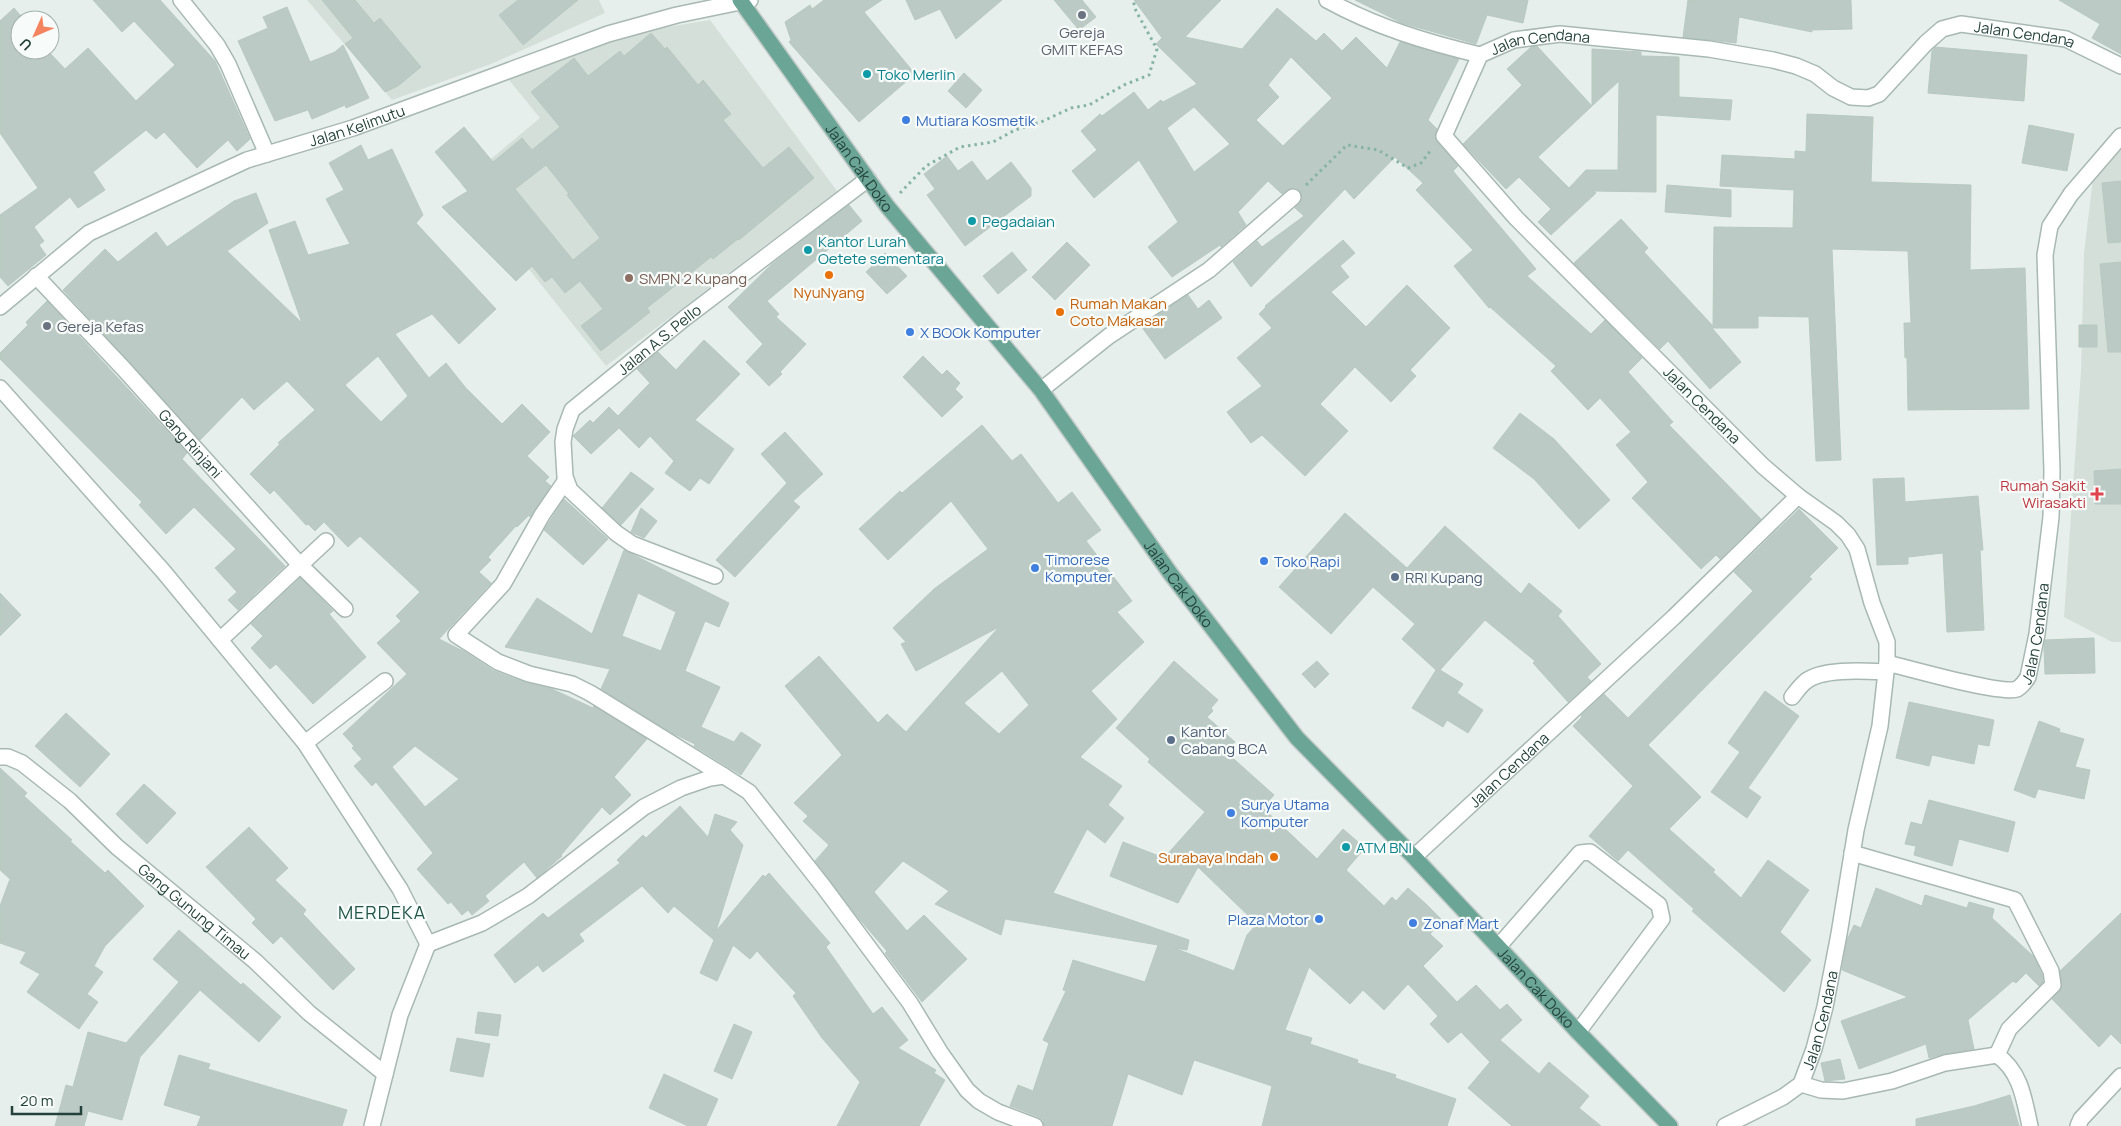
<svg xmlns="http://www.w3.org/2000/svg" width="2121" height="1126" font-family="Manrope,sans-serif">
<rect width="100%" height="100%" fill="#e6efeb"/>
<path fill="#d4dfda" d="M307,0H599L605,13L491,64L392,100Z
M710,20L837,191L606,366L461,184L540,118L509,80L637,32Z
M2121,148V642H2112L2064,617L2081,371L2084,253L2093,178Z"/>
<path fill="#bbcac4" stroke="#b8c9c2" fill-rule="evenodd" d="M93,0H160L215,61L250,139L237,151L228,140L197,168L164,132L156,139L146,130L93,172L105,190L78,208L70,197L34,227L44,241L39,245L46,255L8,286L0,277V215L38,188L0,133V21L14,8L24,20H20V50H47L65,69L88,48L136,101L175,65L134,21L122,32Z
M322,0H355L374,23L380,18L421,67L398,86L385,92L345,44L353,38Z
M518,0H578L523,45L499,15Z
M824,0H882L864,12L915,74L859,122L789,42L791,40L785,22L810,5L812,9Z
M906,0H1002L956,39L940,9L915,20Z
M1054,0H1082L1096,17L1079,30Z
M1134,0H1221L1185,37L1242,49L1277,8L1316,41L1324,33L1342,51L1356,37L1387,68L1400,42L1459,59L1428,120L1437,129L1435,137L1437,142L1458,166L1453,171L1536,269L1527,276L1591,334L1605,320L1642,358L1628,372L1673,422L1669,425L1761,519L1720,559L1716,555L1701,569L1632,498L1648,482L1616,445L1631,432L1600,398L1588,410L1551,371L1556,366L1490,307L1489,308L1454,266L1473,250L1416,190L1423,183L1395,157L1354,199L1345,189L1251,287L1233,262L1257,241L1262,247L1304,216L1295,208L1302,200L1300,191L1296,188H1291L1282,194L1268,181L1238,212L1246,225L1221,247L1220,245L1172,277L1148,247L1178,222L1139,160L1094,198L1072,171L1097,150L1081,131L1100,114L1102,116L1134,92L1148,110L1161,100L1163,102L1197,84L1156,44L1162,38ZM1291,57L1332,98L1283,146L1256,120L1279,97L1268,85ZM1194,107L1230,144L1194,172L1167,128Z
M1355,0H1528L1523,23L1487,15L1476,44L1402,23Z
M1688,0H1851L1852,29L1812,30V32L1739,17L1736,43L1683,37Z
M2059,0H2121V54L2092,38L2100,24Z
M287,7L310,62L335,52L343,45L369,98L346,108L345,105L312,119L308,110L275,121L238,41L268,28L263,17Z
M651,33L665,49L667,47L698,85L703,80L731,114L723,120L763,168L789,147L814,178L739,240L738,239L713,259L711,257L647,308L650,312L601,351L581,326L603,309L580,281L565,293L552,277L545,282L532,266L516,281L442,207L468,191L435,152L464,127L493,162L522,138L532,150L560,127L531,92L574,58L588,76L620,51L624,56ZM546,165L569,194L567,195L600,238L573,260L515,189Z
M1537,46L1592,106L1538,157L1569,188L1586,170H1618L1619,81L1592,106V49L1641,52V56L1679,57V97L1732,100L1730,120L1656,115V192L1594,191L1596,193L1551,235L1538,222L1551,209L1519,177L1506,189L1463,144L1522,85L1507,69L1531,47Z
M1935,47L2027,55L2024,101L1928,93L1932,51Z
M964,73L982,90L966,108L948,91Z
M1807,114L1873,117L1871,182L1971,185L1970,270L2025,268L2029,409L1908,410L1907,357L1905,358L1904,323H1911L1908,251L1832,249L1841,460L1816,461L1809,317L1758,316V328H1712L1741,362L1710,389L1668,341L1660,349L1574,263L1621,219L1648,248L1644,252L1713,326L1714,227L1793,228L1794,190L1720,186L1722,155L1795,159V151L1806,152Z
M2029,125L2074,134L2067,171L2022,163Z
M361,145L368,160L392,149L423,215L416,223L496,309L459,344L432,314L395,334L429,378L446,363L465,387L502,424L522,404L550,432L527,456L549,477L545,481L551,486L530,517L529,515L517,527L516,526L488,557L491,560L479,572L491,583L439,639L465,652L494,671L526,683L552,689L593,708L594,706L647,739L614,777L631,795L610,815L602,807L561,855L562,856L537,878L524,862L485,896L489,901L472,915L468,910L462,915L451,902L448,904L417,869L433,853L376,782L372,786L354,766L362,759L352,748L354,746L343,734L407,674L377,643L401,621L396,616L420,592L360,536L348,547L324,522L315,531L308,524L306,525L274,490L270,494L250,474L280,444L278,443L315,410L287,381L254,410L242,397L200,440L63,290L105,249L118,262L156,232L167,247L234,201L256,193L268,223L227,251L302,323L269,230L295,221L308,255L350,244L326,199L344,190L329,163ZM378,356L408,396L381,422L345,385ZM415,746L459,779L425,807L392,767Z
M947,156L958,171L972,161L987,181L1011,162L1031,188V196L965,246L927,195L935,189L924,174Z
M2121,181V242L2108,243L2102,183Z
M1667,185L1731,190V217L1665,212Z
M849,205L862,221L767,301L779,314L776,317L806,344L780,372L782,374L769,386L746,362L763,344L728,307L772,264Z
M1343,240L1355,253L1340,266L1349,277L1331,292L1366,327L1407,285L1450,328L1410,370L1416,376L1391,402L1355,367L1320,404L1348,431L1305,476L1262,435L1251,443L1227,412L1262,386L1237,358L1272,328L1259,314L1266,307L1265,306Z
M1067,242L1090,265L1055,300L1032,277Z
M1012,252L1027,270L998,294L983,276Z
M885,253L907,276L887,294L866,272Z
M2121,262V352H2108L2100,264Z
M1188,295L1198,309L1209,300L1222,318L1165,359L1141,326Z
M47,301L187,453L182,459L285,566L238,610L228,600L237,592L215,568L236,549L194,507L166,534L139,505L142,502L0,359V353L28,325L26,322Z
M2079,325H2097V347H2079Z
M704,340L740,374L695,420L734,449L709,484L700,478L690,491L665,473L674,461L650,436L639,448L619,428L591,454L573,436L590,420L593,423L609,407L618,416L650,383L637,369L658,352L676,370Z
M923,356L942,375L947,370L960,383L955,389L963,397L942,417L903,377Z
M1520,413L1554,439L1610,500L1579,529L1534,479L1493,448Z
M982,425L1012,461L1021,454L1058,503L1072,492L1101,530L1086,541L1132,601L1117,612L1144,642L1091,691L1117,719L1080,757L1122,786L1108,805L1124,818L1105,843L1087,829L1053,893L1189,940L1187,950L1174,948L1234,971L1247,935L1257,924L1198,867L1178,903L1110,876L1123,842L1164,858L1205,812L1148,762L1150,759L1116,728L1174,661L1218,700L1211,708L1213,711L1207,717L1235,742L1226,752L1274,795L1263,808L1317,859L1343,829L1365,848L1346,870L1384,906L1392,897L1396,901L1408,888L1426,904L1443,921L1430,934L1443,946L1423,966L1457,1002L1476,985L1500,1010L1507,1004L1522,1020L1500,1040L1539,1074L1549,1062L1589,1096L1579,1108L1601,1126H1512L1468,1088L1490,1062L1461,1032L1448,1043L1430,1024L1438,1016L1408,984L1384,1010L1363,990L1350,1004L1309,967L1285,1030L1312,1038L1310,1044L1358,1060L1357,1063L1396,1075L1395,1078L1456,1099L1447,1126H1262L1272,1086L1194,1060L1182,1095L1128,1074L1112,1126H1044L1043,1120L1039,1117L1010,1106L1018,1085L1033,1091L1049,1043L1043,1040L1066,991L1063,990L1073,960L1145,982L1158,945L1005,919L1001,935L935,904L949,891L903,861L874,892L907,931L924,915L967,959L922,1002L885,953L887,951L855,914L815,861L829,845L803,821L808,816L794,803L842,755L785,686L819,656L878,723L887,714L906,732L999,627L916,671L901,644L906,642L893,628L934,589L988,549L951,501L888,560L859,529L900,491L902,493ZM1002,671L1029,705L999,734L964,703Z
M785,432L823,474L793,501L800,507L735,577L716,560L787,483L761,454Z
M2121,469V504H2095L2094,471Z
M631,472L654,489L621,525L602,508Z
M1904,478L1905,502L1978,496L1983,550H1980L1984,630L1947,632L1943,553L1908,557V564L1877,565L1873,479Z
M564,499L608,539L583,565L544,530Z
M641,508L657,521L644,538L631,532Z
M1799,509L1838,548L1809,577L1812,579L1648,745L1701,797L1669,829L1715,870L1713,872L1741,898L1768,860L1809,890L1780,932L1811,960L1784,992L1692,911L1694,909L1628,850L1618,861L1589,836L1633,786L1573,726L1582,717L1581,716L1604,694L1628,718L1753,591L1734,572Z
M1345,513L1407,568L1445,526L1521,594L1529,583L1562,611L1558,616L1601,664L1587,677L1591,681L1568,702L1533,663L1535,661L1485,620L1440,670L1463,684L1457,693L1483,710L1468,733L1447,720L1443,727L1412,708L1436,670L1402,639L1415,624L1373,587L1331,634L1279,587Z
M624,550L729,603L719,627L705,621L685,671L720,687L701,727L734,742L741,732L761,745L741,775L694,746L695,744L672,733L601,689L610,669L505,647L537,598L592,634ZM638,593L676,612L661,651L622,636Z
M300,578L333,611L329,614L366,657L313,704L276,664L270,669L251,648L263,636L251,624Z
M0,593L21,615L0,636Z
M2094,638L2095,673L2045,674L2044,648L2045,640Z
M1317,661L1329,674L1315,688L1302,674Z
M1765,691L1799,716L1748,788L1761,797L1747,818L1711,792L1740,752L1728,743Z
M1909,702L1994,720L1989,746L1978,744L1974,764L1932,755L1929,766L1896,758Z
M66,713L110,754L80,787L35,746Z
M2039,721L2060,729L2059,732L2084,739L2075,767L2090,770L2084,799L2038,789L2035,798L2014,790Z
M0,768L27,793L24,796L72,840L70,841L105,873L108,870L144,906L105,946L94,966L103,972L87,994L98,1002L79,1029L27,992L40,974L20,963L26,952L0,943V906L10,879L0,870Z
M144,784L176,813L147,844L116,814Z
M1929,800L2015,822L2008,852L1959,839L1952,866L1914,855L1916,846L1905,844L1911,822L1922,825Z
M680,806L708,837L715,814L737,822L730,830L743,845L716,931L763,875L765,877L769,873L830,943L826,947L873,1014L882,1007L908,1040L898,1048L936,1070L934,1073L945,1080L919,1126H837L860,1082L822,1038L793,996L796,993L757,951L750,959L733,945L717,981L700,973L714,940L674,906L668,913L642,886L579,934L584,941L543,972L538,965L515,983L494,955L543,913L548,918L620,863L617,860L643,835L646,838Z
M249,827L288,868L275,880L306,910L303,914L355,969L333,990L281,936L273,944L252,923L256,919L206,867Z
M1876,888L1922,906L1925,895L1967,908L1969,902L1994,909L1992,918L2033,956L2042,974L2043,982L2039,986L2026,973L2016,983L2013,981L1968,1020L1974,1049L1943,1054L1929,1058L1926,1044L1859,1069L1841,1021L1908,997L1842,970L1847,940L1854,925L1861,928Z
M2121,913V1044L2111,1034L2099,1047L2052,999L2062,988L2060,971Z
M179,930L241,985L243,983L281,1017L259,1042L200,990L140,1057L122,1120L88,1111L84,1126H55L66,1085L73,1087L88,1032L126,1043L179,982L153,959Z
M478,1012L501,1015L498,1036L475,1033Z
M734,1024L752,1032L732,1079L714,1071Z
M457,1038L490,1044L483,1077L450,1071Z
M179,1055L210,1064L208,1069L347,1110L342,1126H197L201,1116L164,1105Z
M1840,1059L1845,1079L1825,1081L1821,1063Z
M664,1074L718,1099L706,1126H688L649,1108Z
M2010,1095L2019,1126H1916V1119L1974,1106Z"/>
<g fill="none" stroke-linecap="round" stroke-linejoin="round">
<g stroke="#a8b8b2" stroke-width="18">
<g id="minor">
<path d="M181,0L217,45L228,64L267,154"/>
<path d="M1327,0C1376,27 1426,42 1480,55"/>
<path id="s1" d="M36,276L123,368L300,565L345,609"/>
<path d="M0,388L163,571L305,743L400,889L428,944L482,923L528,896L644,807L681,788L710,778L724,776L749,792L823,886L910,1003L940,1052L967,1090L979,1101L998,1112L1035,1126"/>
<path d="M1041,390L1109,336L1209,270L1293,197"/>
<path d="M566,480L542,515L503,584L456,635L498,662L529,674L572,684L590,693L724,776"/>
<path id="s2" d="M715,576L632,544L616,533L570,490L565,477L563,442L565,429L572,410L685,318L868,179"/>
<path d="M220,640L326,541"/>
<path id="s3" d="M1887,663C1908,668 2002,695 2017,689C2022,686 2025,682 2028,677L2037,634L2051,517L2052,471L2045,255L2050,226L2071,194L2121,136"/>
<path d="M1792,697C1796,692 1800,686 1805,682C1821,668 1865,671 1886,672"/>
<path d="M305,743L385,681"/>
<path id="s4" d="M0,757H8L22,763L70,801L117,847L255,961L309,1013L385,1074"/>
<path d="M1852,853L2015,900L2051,971L2053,985L2009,1029L1997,1055"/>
<path id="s5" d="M1414,857L1674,617L1798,496L1763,466L1516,218L1444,136L1480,55L1514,40L1560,34L1709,49L1773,60L1796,66L1815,74L1833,88L1851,97L1868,98L1879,94L1926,43L1942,29L1961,24L2066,39L2121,66"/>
<path d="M1498,947L1580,853L1590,852L1659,905L1662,919L1578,1032"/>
<path d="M1801,1084L1821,1090L1843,1091L1892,1081L1945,1063L1997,1055C2021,1072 2024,1099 2030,1126"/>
<path d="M372,1126L400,1015L428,944"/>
<path id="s6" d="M1725,1126L1783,1097L1801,1084L1814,1049L1825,1007L1839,934L1856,830L1880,726L1887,663V642L1872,603L1857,549L1848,535L1836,523L1798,496"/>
<path d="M2078,1126L2081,1119L2121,1076"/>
</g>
</g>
<g stroke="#a8b8b2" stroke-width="18">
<g id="tertiary">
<path id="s7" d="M0,307L89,233L247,160L353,128L608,34L677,15L750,0"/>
</g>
</g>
<g stroke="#c2cac8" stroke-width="18">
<g id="primary">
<path id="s8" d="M740,0L887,206L1041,390L1170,573L1297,738L1414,857L1578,1032L1670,1126"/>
</g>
</g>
<path stroke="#86b3a5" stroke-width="3" stroke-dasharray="2.5 4" stroke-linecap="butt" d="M1306,185L1347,145L1378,150L1408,168L1421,163L1431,150
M900,193L926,166L960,147L993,142L1015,130L1041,122L1071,108L1089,105L1124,85L1149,75L1157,49L1136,11L1133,0"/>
<use href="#minor" stroke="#fff" stroke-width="15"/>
<use href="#tertiary" stroke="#fff" stroke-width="15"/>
<use href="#primary" stroke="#6aa596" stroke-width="15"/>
</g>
<g fill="#6b7280" stroke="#f7fbf9" stroke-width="2">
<circle cx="1082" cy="15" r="5"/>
<circle cx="47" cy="326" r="5"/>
</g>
<g fill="#0f9aa8" stroke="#f7fbf9" stroke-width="2">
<circle cx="867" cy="74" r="5"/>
<circle cx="972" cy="221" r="5"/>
<circle cx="808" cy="250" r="5"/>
<circle cx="1346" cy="847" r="5"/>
</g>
<g fill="#3f7fe0" stroke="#f7fbf9" stroke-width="2">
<circle cx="906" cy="120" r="5"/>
<circle cx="910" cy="332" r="5"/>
<circle cx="1264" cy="561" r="5"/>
<circle cx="1035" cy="568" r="5"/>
<circle cx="1231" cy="813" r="5"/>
<circle cx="1319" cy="919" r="5"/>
<circle cx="1413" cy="923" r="5"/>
</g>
<g fill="#e8710a" stroke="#f7fbf9" stroke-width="2">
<circle cx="829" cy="275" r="5"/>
<circle cx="1060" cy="312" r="5"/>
<circle cx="1274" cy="857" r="5"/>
</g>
<circle fill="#8d6e63" stroke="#f7fbf9" stroke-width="2" cx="629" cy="278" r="5"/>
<path fill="#e0444e" stroke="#f7fbf9" stroke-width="2" d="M2094.5 486.5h5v5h5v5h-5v5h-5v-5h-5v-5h5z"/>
<g fill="#5c6f8a" stroke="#f7fbf9" stroke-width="2">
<circle cx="1395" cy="577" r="5"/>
<circle cx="1171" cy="740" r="5"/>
</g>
<g text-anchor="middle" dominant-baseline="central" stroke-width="4.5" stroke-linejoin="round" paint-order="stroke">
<g font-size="15" fill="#5b616d" stroke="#f7fbf9">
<text x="1082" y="32">Gereja<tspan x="1082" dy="17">GMIT KEFAS</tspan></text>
<text x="57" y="326" text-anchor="start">Gereja Kefas</text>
</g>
<g font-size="15" fill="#24423a" stroke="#f7fbf9">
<text stroke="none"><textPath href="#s5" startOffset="1710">Jalan Cendana</textPath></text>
<text stroke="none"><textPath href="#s5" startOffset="1184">Jalan Cendana</textPath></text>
<text stroke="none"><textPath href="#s7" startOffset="405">Jalan Kelimutu</textPath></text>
<text stroke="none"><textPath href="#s8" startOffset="206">Jalan Cak Doko</textPath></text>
<text stroke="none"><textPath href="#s2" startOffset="366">Jalan A.S. Pello</textPath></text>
<text transform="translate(1702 405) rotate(45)">Jalan Cendana</text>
<text stroke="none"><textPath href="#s1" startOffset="228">Gang Rinjani</textPath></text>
<text stroke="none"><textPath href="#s8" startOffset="731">Jalan Cak Doko</textPath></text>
<text stroke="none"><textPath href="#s3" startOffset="194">Jalan Cendana</textPath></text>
<text stroke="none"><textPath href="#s5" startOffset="129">Jalan Cendana</textPath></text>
<text stroke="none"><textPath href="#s4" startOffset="251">Gang Gunung Timau</textPath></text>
<text stroke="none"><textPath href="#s8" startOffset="1271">Jalan Cak Doko</textPath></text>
<text stroke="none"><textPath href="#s6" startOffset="154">Jalan Cendana</textPath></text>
</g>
<g font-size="15" fill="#0d838f" stroke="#f7fbf9" text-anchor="start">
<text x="877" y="74">Toko Merlin</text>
<text x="982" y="221">Pegadaian</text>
<text x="818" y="241">Kantor Lurah<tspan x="818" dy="17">Oetete sementara</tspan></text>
<text x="1356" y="847">ATM BNI</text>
</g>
<g font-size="15" fill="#366cbe" stroke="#f7fbf9" text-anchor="start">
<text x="916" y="120">Mutiara Kosmetik</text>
<text x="920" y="332">X BOOk Komputer</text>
<text x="1045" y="559">Timorese<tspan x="1045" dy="17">Komputer</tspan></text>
<text x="1274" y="561">Toko Rapi</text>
<text x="1241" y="804">Surya Utama<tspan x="1241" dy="17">Komputer</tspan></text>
<text x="1309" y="919" text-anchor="end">Plaza Motor</text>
<text x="1423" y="923">Zonaf Mart</text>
</g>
<g font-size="15" fill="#785e54" stroke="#f7fbf9" text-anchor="start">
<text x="639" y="278">SMPN 2 Kupang</text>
</g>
<g font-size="15" fill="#c56008" stroke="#f7fbf9">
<text x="829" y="292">NyuNyang</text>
<text x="1070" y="303" text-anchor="start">Rumah Makan<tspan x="1070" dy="17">Coto Makasar</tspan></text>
<text x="1264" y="857" text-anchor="end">Surabaya Indah</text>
</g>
<g font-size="15" fill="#be3a42" stroke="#f7fbf9" text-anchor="end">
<text x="2086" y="485">Rumah Sakit<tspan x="2086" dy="17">Wirasakti</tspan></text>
</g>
<g font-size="15" fill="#4e5e75" stroke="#f7fbf9" text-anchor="start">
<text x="1405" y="577">RRI Kupang</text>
<text x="1181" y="731">Kantor<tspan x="1181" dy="17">Cabang BCA</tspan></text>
</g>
<g font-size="18" letter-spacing="1" fill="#1f5548" stroke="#f7fbf9">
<text x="382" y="912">MERDEKA</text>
</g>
</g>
<g transform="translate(35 35) rotate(225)"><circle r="24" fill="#f7fbf9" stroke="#a3b1ad"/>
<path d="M0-4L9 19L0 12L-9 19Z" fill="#f4845f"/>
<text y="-8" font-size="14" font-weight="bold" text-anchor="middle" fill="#24423a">U</text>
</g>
<path d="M12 1106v8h69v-8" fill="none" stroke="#24423a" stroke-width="2.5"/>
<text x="20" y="1106" font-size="15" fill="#24423a" stroke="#f7fbf9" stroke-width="4" paint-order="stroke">20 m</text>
</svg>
